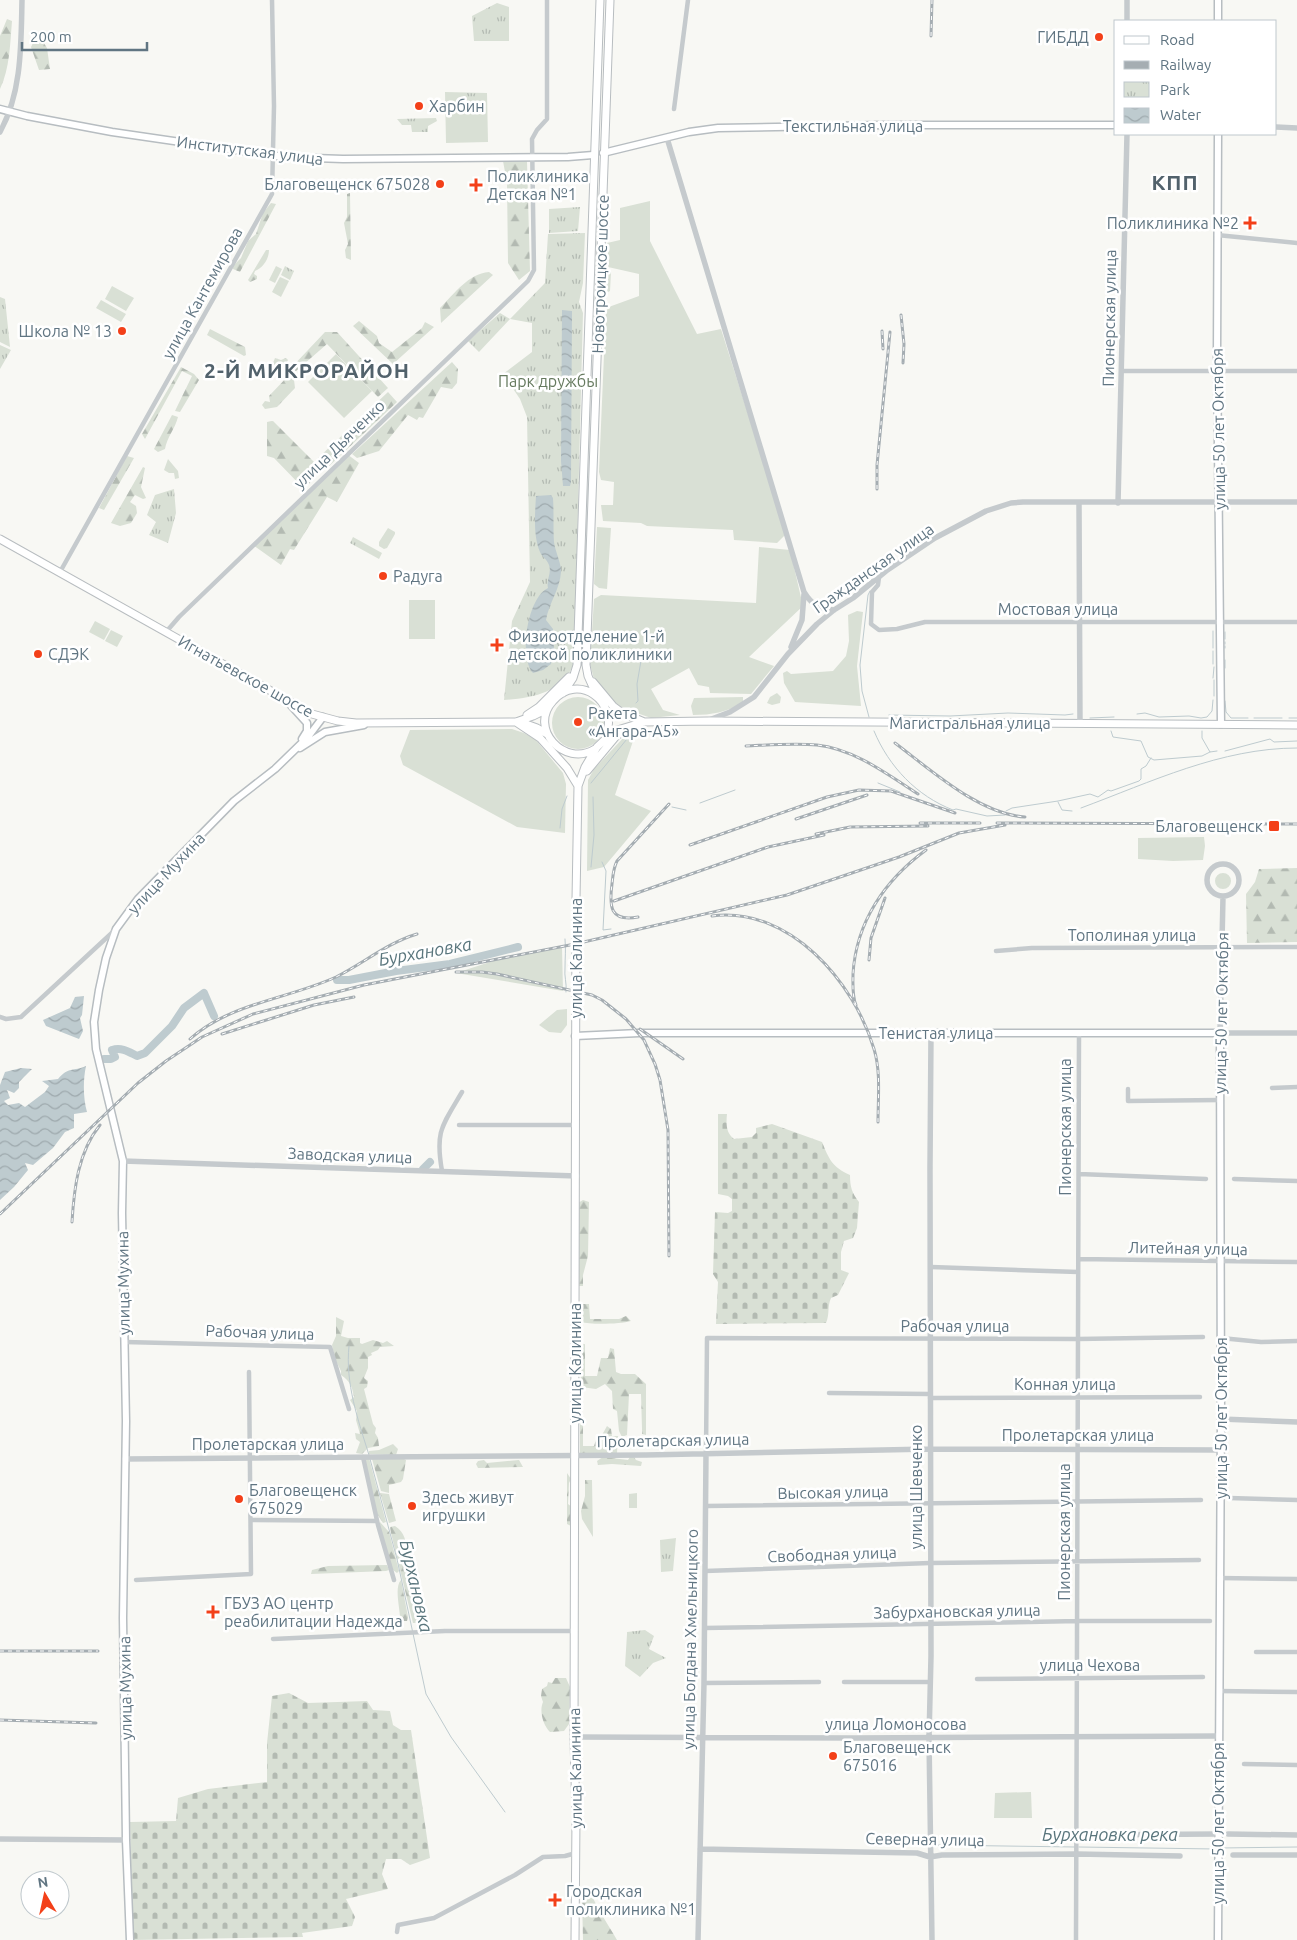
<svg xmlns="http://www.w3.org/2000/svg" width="1297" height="1940" font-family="Ubuntu,sans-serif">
<defs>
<pattern id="forest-firs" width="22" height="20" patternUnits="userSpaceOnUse" patternTransform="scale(1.25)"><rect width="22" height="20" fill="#d9e0d5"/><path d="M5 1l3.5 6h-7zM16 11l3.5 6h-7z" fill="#b3bab2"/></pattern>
<pattern id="cemetery-stones" width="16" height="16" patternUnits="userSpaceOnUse" patternTransform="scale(1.25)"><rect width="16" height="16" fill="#d9e0d5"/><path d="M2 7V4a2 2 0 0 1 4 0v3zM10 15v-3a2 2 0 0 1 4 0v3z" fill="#b3bab2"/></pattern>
<pattern id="park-tufts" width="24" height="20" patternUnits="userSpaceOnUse" patternTransform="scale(1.25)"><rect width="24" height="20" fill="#d9e0d5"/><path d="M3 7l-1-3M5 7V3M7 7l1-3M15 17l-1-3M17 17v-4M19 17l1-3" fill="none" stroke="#b3bab2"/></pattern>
<pattern id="water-waves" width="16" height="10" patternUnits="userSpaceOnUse" patternTransform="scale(1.25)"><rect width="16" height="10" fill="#becbcf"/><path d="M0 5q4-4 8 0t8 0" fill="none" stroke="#9ea9ad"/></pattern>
</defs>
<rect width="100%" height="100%" fill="#f8f8f4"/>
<path fill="#d9e0d5" d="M445,92L487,93L488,142L446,143Z
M650,201V241L697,334L721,329L786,534L777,543L734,540L733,530L647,526L641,523L603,521L601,505H613L614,482L601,480L599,472L606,308L639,296V274L608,267L607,243L620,240V208Z
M276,266L282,269L275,283L269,280Z
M605,272H611L610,291L608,292H605L603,289Z
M280,277L289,281L281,297L272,292Z
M112,286L134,298L126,311L105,299Z
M101,300L126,314L121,322L96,308Z
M336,354L372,391L344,418L308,382Z
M597,527L611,528L607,589L599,588L594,584Z
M388,528L395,532V534L387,548L384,549L379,546V542Z
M759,547L790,550L803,606L749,657L774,666L751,694L710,693L709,687L698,685L689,668L651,689L663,710L680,715L651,718L617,706L594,679L590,664L594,599L601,595L756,603Z
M409,600H435V639H409Z
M857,611L863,612L857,666L861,706L795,702L784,683L783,673L787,671L791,674L833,671L846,656L849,641L848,615Z
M95,621L110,629L104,640L89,632Z
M111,630L123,636L117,647L105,641Z
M777,693L781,697L780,703L772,705L767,703L770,697Z
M552 723a26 26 0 1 1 52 0a26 26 0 1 1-52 0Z
M743,697V703C726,712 712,715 693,715L691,706L694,698Z
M512,729L524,733L535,739L563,773L566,784L565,833L517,827L403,765L400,756L410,730Z
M635,735L615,795L651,811L604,867L587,871L588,780L594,769L625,736Z
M1204,837L1205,846L1203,860L1173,861L1138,859V838Z
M1215 881a8 8 0 1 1 16 0a8 8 0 1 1-16 0Z
M562,947L563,991L456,973L493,961Z
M567,1009V1025L561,1033L549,1032L539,1025L557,1010Z
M637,1493V1508H629V1494Z
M1031,1792L1032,1818H994L995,1793Z"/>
<path fill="url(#forest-firs)" d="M7,19L12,21C10,44 10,68 0,89V36Z
M42,40L47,48L50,69L39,70L31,47L34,41Z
M503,161H527L530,271L519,280L508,263L507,183Z
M350,193L351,260L346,258L345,250L348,244L344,223L347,217V194Z
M271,203L276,204L240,272L233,269V266L241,258L248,241L256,234L263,213Z
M266,250H269C269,259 263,268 255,271L254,274L257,276V279L250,282L248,280Z
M489,272L493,275L441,323L440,308C455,293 468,274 489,272Z
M359,321L377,336L379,343L392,352L422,328L425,322L434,327L393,364L353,326Z
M210,329L245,347L246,355L244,356L207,335Z
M325,332H337L388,388L378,397L327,344L296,371L291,368Z
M275,358L281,360L286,358L288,360C285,366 279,374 272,375L271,368Z
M452,362L458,369L457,383L452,389L441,387L423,418L419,417L417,420L408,415L379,451L357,458L352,454Z
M181,367L194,374L199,380L180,412L175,411L192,376L182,371L145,439L142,434Z
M289,375H291L294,380L295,388L277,407L265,409L262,405L265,401L270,402L269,396Z
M388,392L397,402L326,469L317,459Z
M172,415L178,417C175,429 167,437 165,449L158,452L154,449Z
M273,421L322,470L304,489L274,458L267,456V422Z
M347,454L359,463L337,502L327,497L294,550L290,549L281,565L253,545Z
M127,456L134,458L104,510L99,508Z
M168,459L178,471L179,478L175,479L174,473H169L164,470Z
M143,467L145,468L141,487L146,498L143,499L135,495L130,502L136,506L137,513L131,523L120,526L111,523Z
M1297,868V942L1247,943L1246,894L1255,882L1259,869Z
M583,1200L589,1202L588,1256L583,1275V1286H578V1203Z
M581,1304H589L590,1319H619L626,1316L631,1321C621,1324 591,1325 581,1322Z
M336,1317L344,1321L341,1336L348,1338H360V1343L362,1344L373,1340L383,1343L387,1341L394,1346L380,1347L378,1350L371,1353L372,1355L368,1357V1368L364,1378L368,1381L367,1387L364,1389L373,1424L376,1428L375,1433L378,1438L379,1446L368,1448L362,1454L356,1453L360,1442L356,1439L355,1433L360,1434L356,1420L357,1411L350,1400L354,1397C352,1386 350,1381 341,1375V1371L335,1359L332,1345L336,1336Z
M585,1344V1376H597L601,1358H608L610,1348L614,1349L616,1372L621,1374H635L646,1384V1435L642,1434V1429L641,1394H629L627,1435L622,1437L619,1431L617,1411L613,1409L612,1391L605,1384L596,1389L581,1387L580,1345Z
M580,1420H583V1446H594L597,1436L602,1435L607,1426L611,1429L612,1436H618L617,1453H580Z
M393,1444L398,1449L396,1455L369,1454V1451L379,1450Z
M603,1457L628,1460L630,1457H634L636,1460L642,1462L641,1466L612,1464L598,1465L597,1461Z
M365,1458H369L386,1522L383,1523L376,1512Z
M402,1458L406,1460L403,1479L401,1482L389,1485V1493L381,1491L372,1459Z
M484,1460L487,1463L519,1460L523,1467L478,1468L476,1464L478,1461Z
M567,1473L571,1479L569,1483L568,1504L572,1507L571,1526L567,1524Z
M585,1480H592L593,1537L582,1519L581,1511L585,1496Z
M380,1493L389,1494L396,1521L389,1523Z
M380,1522L389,1532L399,1571L397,1573L393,1570L378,1526Z
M395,1526C410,1535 406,1554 406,1570L412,1571L416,1575L421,1623H413L391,1533L390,1527Z
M387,1565L389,1570L386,1571L311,1574L312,1570L328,1566Z
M401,1580L408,1617L407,1621H401L400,1618C400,1608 394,1587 401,1580Z
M555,1678H566L570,1687L569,1717V1724L564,1731L550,1732C543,1725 539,1711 543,1702L541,1696L542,1689L547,1686L548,1682L552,1683Z
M590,1891C597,1909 608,1924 617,1940H583L582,1897Z"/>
<path fill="url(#cemetery-stones)" d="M718,1114H727C726,1124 726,1133 734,1139L752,1137L756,1133V1128L772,1124L822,1142C829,1159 832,1167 850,1175C850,1187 852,1193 859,1202L857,1228L853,1238L844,1241L841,1252V1270L849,1273L838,1295L831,1298C827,1307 830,1314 826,1323L716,1324L718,1282L713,1274L715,1212L728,1213L732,1211V1199L728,1196L718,1194Z
M289,1693L308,1703L367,1701L373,1710L390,1711L393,1725L401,1730H411L430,1858L410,1865L401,1859H386L382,1874L388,1889L346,1899L355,1917L352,1926L302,1933L303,1937L133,1940L130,1822L176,1821L178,1798L208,1789L267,1782V1743L272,1696Z"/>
<path fill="url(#park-tufts)" d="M497,3L509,7V41H474L472,16Z
M465,93L486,94V100L474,112L456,99Z
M436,118L437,121L428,126V132H412L411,125H402L397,119Z
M580,207L578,231L549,233V209Z
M585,233L583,283L579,302L583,313L574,663C563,693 532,698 504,700L512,621L530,582L527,417L520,399L503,374L532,352V323L510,319L545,283L548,234Z
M285,266L294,271L290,280L281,275Z
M0,297L5,299L10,347L0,342Z
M500,313L510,319L479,352L468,341Z
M0,345L11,350L0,369Z
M174,489L176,513L168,543L149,535L156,522L147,515L155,495Z
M353,537L382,553L379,559L350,543Z
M676,1538L673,1571L661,1572L660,1540Z
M645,1630L654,1636L649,1649L666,1658L653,1663L640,1677L625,1666L627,1634V1632Z"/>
<path fill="url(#water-waves)" d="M562,310L572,311L571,482L570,486H563L561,461Z
M551,495L553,498C554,513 553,528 554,542C555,551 562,565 561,572C560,589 549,603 546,620L553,629L554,651L551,664L543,670L533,673C518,656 528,597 548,588C546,580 552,573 549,565C547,559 542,557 540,552C533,536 535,513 536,496Z
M84,996L82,1015L80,1018L83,1031L79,1039L46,1026L43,1020L70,1008L75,997Z
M86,1066C83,1080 83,1098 87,1112L74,1114V1128L65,1132L53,1148L33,1165L25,1163L28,1170L14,1187L0,1200V1085L5,1072L21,1068L32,1069L19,1082V1088L14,1093L7,1090L10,1098L4,1101L8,1105L19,1103L25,1107L45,1092L49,1086L42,1081L58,1079C69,1066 73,1072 86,1066Z"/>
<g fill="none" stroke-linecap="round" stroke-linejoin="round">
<path stroke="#becbcf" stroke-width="1" d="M1213,631V648
M1225,632V639
M1225,644V642
M1225,648V646
M1225,660V668
M1213,664V651
M1213,678L1214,667
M1214,680V696
M1225,701L1226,712L1231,718H1248
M636,703L638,701L637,684L643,649
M1137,714L1145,713L1159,717L1189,716L1201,718L1207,717L1212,711L1213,700
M889,715L950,716L1008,713L1065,715L1073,714
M869,717L862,691L860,665L868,595L870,591
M1090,718L1114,717
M1254,718H1282
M1289,718H1297
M874,731C889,767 917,796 953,810L956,809L987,816L1005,815
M1111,731L1113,737L1141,741L1148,757L1154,760L1202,756L1210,752
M1202,731V738L1210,752L1217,751
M632,734L678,735
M1225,751L1270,739L1274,742L1297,741
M591,783L627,739
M878,783L900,792
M1058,802L1062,810L1072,811
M700,803L735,790
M672,807L686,810
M1081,808C1151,782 1221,748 1297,748
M1006,811L1012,808L1058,801L1090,794L1098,797L1108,790L1111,791L1139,781L1141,779V769L1146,766L1151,758
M560,828L562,809L567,796
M602,862L606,871L603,930L611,929
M591,867L594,835L593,797
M565,939C566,950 565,958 565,968C564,976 567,983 566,992
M349,1346C345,1383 358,1420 369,1455
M370,1459L397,1559L426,1694L451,1737L505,1812
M934,1845L1075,1847
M1079,1847L1215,1849
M1221,1848L1297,1847"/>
<path stroke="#becbcf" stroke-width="8" d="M337,980H349L396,971L450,964L518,947
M104,1059H111L115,1057L112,1050C122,1047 129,1052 137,1056L145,1053L172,1026L184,1008L204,993L214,1016
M423,1169L430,1162"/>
<g stroke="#b7bdc1" stroke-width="9">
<path id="secondary" d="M1218,21V0
M0,109L27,116L112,132L284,157L343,159L568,157L593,155
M1218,134L1217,355L1221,724
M603,153L689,132L718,128L884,125H1116
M287,701L307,723V731L302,739
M300,748L325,732L364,725
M575,1036L639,1033H1220L1221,1419L1218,1940
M130,1940L126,1840L123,1618L126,1421L122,1213L123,1161L96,1049L94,1022L99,990L106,958L116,929L138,899L234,801L275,769L308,737L323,717"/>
</g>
<g stroke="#b8bdc0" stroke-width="9">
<path id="primary" d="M0,539L312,714L338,721L356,723L516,722L533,716L547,709
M593,682L613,706L621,712L644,722
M563,693L573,678L577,665L600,0
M597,696L588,676L586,665C595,444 600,222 610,0
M527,715L539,707L569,677
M516,722L540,738L567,768L578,786
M526,724L537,728L547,734
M595,749C564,768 528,728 553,701C578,672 619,701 606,736
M587,771L617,735L631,729
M575,1940L576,1818L574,1737L576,899L578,786L585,767L597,747L614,731L644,722L707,721L1297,725"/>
</g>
<path stroke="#c5cacd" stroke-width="4.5" d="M674,109L688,0
M1217,235L1297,243
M1122,371H1297
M60,572L272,194L274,106L272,0
M879,577L878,585L872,592L871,624L879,630L897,629L925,622H1297
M166,632L179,617L528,281L534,270L532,139L537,130L547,119V0
M996,951L1032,948L1297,947
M0,1017L6,1019L21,1017L115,930
M1272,1088L1297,1087
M1128,1089V1101L1220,1100
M459,1125H576
M442,1171C435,1131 442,1126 462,1092
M1079,1174L1206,1179
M1234,1179L1297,1181
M1079,1259L1297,1262
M931,1267L1078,1272
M1221,1338L1261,1342L1297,1341
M125,1342L330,1347L349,1409
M829,1393L930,1394
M930,1398L1200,1397
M706,1453L707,1338L1078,1339L1203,1337
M363,1457L378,1525L394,1580
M1229,1498L1297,1500
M706,1506L1201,1500
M251,1520L377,1521
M705,1571L930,1563L1199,1560
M1219,1578L1297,1579
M136,1580L251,1574L249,1372
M705,1628L1078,1621H1210
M273,1639L445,1631H574
M1256,1652H1297
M977,1679L1203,1677
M844,1682H930
M704,1683L819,1682
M1219,1691L1297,1692
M1244,1764L1297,1765
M397,1932L398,1925L434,1918L515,1875L543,1857L565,1856L576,1853
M1076,1940L1079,1033"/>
<path stroke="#c5cacd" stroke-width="5.5" d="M1127,21V0
M1276,127L1297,128
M0,132C22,92 21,45 22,0
M667,138L804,592C812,605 819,609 834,610
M1079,502L1080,724
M1118,503L1127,134
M791,647L802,620L804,594
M709,720L730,712L754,697L788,654L817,624L834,610L853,598L886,571L935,538L986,511L1011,503L1023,502H1297
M1207 880a16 16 0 1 1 32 0a16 16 0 1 1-32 0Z
M1223,897L1220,1033H1297
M931,1033L930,1167L931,1656L929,1738L932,1940
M123,1161L577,1176
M1221,1419L1297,1422
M125,1459L646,1455L930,1449L1221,1450
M574,1737L856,1738L1218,1736
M1228,1834L1297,1835
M1077,1835L1218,1834
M0,1839L126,1840
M700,1849L917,1853L930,1857L942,1855L1077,1854L1180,1856
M1233,1855H1297
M698,1940L704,1683L706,1453"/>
<use href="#secondary" stroke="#fff" stroke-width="6"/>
<use href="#primary" stroke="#fff" stroke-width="7"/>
<g stroke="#a5adb2" stroke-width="3">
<path id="rail" d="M931,36L932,0
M901,315L904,344L903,363
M882,331L883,349
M877,489V465L890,332
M895,743C931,770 979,814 1025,817
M746,746C769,745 794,743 817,745C854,749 887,774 918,794
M796,819L867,795
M920,823H980
M997,823L1297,824
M816,834L850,827L928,826
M690,845L827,797L859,790L891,791L955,813
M614,901L768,847L824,835
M712,916C790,906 854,982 874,1049C881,1072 878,1098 878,1122
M638,917C610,922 609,907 612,884C613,876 613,869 617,861L669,804
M869,960L871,938L885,898
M456,972H482L497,974L592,995L602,1000L626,1019L644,1040L655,1064L660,1080L668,1130L669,1256
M856,1005C852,996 853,983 853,974C856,922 885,880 926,850
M640,1029L683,1059
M222,1034L314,1005L354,997
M190,1039C230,1003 288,999 336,977C364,963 387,943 417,934
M0,1214L138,1083L166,1061L202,1037L253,1014L364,985L575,944L787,895L899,857L959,833L1005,825
M72,1222C74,1189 78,1152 100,1125
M0,1651H98
M0,1720L96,1723"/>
</g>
<use href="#rail" stroke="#fff" stroke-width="1" stroke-dasharray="4" stroke-linecap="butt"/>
</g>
<g fill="#f34019" stroke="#fff" stroke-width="2">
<circle cx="1099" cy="37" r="5"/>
<circle cx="419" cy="106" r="5"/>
<circle cx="440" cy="184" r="5"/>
<path d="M473.5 177.5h5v5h5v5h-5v5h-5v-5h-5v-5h5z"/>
<path d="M1247.5 215.5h5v5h5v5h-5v5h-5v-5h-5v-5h5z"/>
<circle cx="122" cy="331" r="5"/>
<circle cx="383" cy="576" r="5"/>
<path d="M494.5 637.5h5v5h5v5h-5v5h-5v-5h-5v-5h5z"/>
<circle cx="38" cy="654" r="5"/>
<circle cx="578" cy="722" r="5"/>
<rect x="1268" y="820" width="12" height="12" rx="2.5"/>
<circle cx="239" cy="1499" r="5"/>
<circle cx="412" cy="1506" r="5"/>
<path d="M210.5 1604.5h5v5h5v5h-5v5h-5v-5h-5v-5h5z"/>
<circle cx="833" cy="1756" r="5"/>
<path d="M552.5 1892.5h5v5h5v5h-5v5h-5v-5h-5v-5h5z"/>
</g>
<g text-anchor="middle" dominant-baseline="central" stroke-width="5" stroke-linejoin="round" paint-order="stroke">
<g font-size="16" fill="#607582" stroke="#fff" text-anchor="start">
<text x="1089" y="37" text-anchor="end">ГИБДД</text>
<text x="429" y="106">Харбин</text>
<text x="487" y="176">Поликлиника<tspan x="487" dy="18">Детская №1</tspan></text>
<text x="430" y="184" text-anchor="end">Благовещенск 675028</text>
<text x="1239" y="223" text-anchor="end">Поликлиника №2</text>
<text x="112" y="331" text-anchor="end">Школа № 13</text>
<text x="393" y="576">Радуга</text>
<text x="508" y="636">Физиоотделение 1-й<tspan x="508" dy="18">детской поликлиники</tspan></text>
<text x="48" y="654">СДЭК</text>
<text x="588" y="713">Ракета<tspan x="588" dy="18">«Ангара-А5»</tspan></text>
<text x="1263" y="826" text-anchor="end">Благовещенск</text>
<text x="249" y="1490">Благовещенск<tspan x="249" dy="18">675029</tspan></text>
<text x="422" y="1497">Здесь живут<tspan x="422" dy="18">игрушки</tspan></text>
<text x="224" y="1603">ГБУЗ АО центр<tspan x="224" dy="18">реабилитации Надежда</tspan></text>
<text x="843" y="1747">Благовещенск<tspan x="843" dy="18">675016</tspan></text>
<text x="566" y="1891">Городская<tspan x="566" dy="18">поликлиника №1</tspan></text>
</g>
<g font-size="16" fill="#607582" stroke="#fff">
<text x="853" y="126">Текстильная улица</text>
<text transform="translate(250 150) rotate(7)">Институтская улица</text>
<text transform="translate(600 274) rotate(-88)">Новотроицкое шоссе</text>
<text transform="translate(202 293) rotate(-61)">улица Кантемирова</text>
<text transform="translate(1109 318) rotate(-89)">Пионерская улица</text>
<text transform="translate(1218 429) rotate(-91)">улица 50 лет Октября</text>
<text transform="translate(339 444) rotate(-44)">улица Дьяченко</text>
<text transform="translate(873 568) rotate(-35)">Гражданская улица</text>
<text x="1058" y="609">Мостовая улица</text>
<text transform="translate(246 676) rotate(29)">Игнатьевское шоссе</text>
<text x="970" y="723">Магистральная улица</text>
<text transform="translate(166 873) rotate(-47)">улица Мухина</text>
<text x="1132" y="935">Тополиная улица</text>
<text transform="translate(576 958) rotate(-90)">улица Калинина</text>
<text transform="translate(1221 1013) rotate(-89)">улица 50 лет Октября</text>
<text x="936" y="1033">Тенистая улица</text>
<text transform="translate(1065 1127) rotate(-90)">Пионерская улица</text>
<text transform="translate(350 1155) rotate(2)">Заводская улица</text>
<text transform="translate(1188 1248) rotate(1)">Литейная улица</text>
<text transform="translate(123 1283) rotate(-91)">улица Мухина</text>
<text x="955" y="1326">Рабочая улица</text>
<text transform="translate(260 1332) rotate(2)">Рабочая улица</text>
<text transform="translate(575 1363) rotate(-90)">улица Калинина</text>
<text x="1065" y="1384">Конная улица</text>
<text transform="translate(1221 1418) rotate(-90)">улица 50 лет Октября</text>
<text x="1078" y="1435">Пролетарская улица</text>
<text transform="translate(673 1440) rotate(-1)">Пролетарская улица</text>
<text x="268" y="1444">Пролетарская улица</text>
<text transform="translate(916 1487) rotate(-90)">улица Шевченко</text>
<text transform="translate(833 1492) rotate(-1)">Высокая улица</text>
<text transform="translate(1064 1532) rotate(-90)">Пионерская улица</text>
<text transform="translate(832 1554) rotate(-2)">Свободная улица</text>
<text transform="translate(957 1611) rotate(-1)">Забурхановская улица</text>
<text transform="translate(690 1639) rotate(-89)">улица Богдана Хмельницкого</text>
<text x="1090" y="1665">улица Чехова</text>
<text transform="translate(125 1688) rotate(-91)">улица Мухина</text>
<text x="896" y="1724">улица Ломоносова</text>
<text transform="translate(575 1768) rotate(-91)">улица Калинина</text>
<text transform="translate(1218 1823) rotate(-90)">улица 50 лет Октября</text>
<text transform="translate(925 1839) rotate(1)">Северная улица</text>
</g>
<g font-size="16" fill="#667a5f" stroke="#fff">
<text x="548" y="381">Парк дружбы</text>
</g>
<g font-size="18" font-style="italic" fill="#5a767d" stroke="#fff">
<text transform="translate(425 951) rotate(-10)">Бурхановка</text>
<text transform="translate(417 1586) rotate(77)">Бурхановка</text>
<text x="1110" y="1834">Бурхановка река</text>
</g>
<g font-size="21" font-weight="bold" letter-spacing="1" fill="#52626c" stroke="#fff">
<text x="1175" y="182">КПП</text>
<text x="307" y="370">2-Й МИКРОРАЙОН</text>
</g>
</g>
<rect x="1114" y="20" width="162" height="115" fill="#ffffff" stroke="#bfc8cd"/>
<rect x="1124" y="36" width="25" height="8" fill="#ffffff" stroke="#bfc8cd"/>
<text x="1160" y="45" font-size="15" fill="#607582">Road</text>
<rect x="1124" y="61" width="25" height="8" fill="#a5adb2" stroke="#bfc8cd"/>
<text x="1160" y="70" font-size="15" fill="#607582">Railway</text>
<rect x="1124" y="82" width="25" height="15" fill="url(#park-tufts)" stroke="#bfc8cd"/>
<text x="1160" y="95" font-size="15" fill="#607582">Park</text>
<rect x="1124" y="108" width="25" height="15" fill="url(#water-waves)" stroke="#bfc8cd"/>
<text x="1160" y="120" font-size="15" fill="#607582">Water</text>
<g transform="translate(45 1895) rotate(351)"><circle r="24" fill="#ffffff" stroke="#bfc8cd"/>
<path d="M0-4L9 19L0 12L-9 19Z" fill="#f34019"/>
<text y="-8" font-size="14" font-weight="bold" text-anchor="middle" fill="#607582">N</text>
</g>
<path d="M22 42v8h125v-8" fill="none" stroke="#607582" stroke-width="2.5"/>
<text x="30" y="42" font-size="15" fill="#607582" stroke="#ffffff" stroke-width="4" paint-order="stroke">200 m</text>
</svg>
